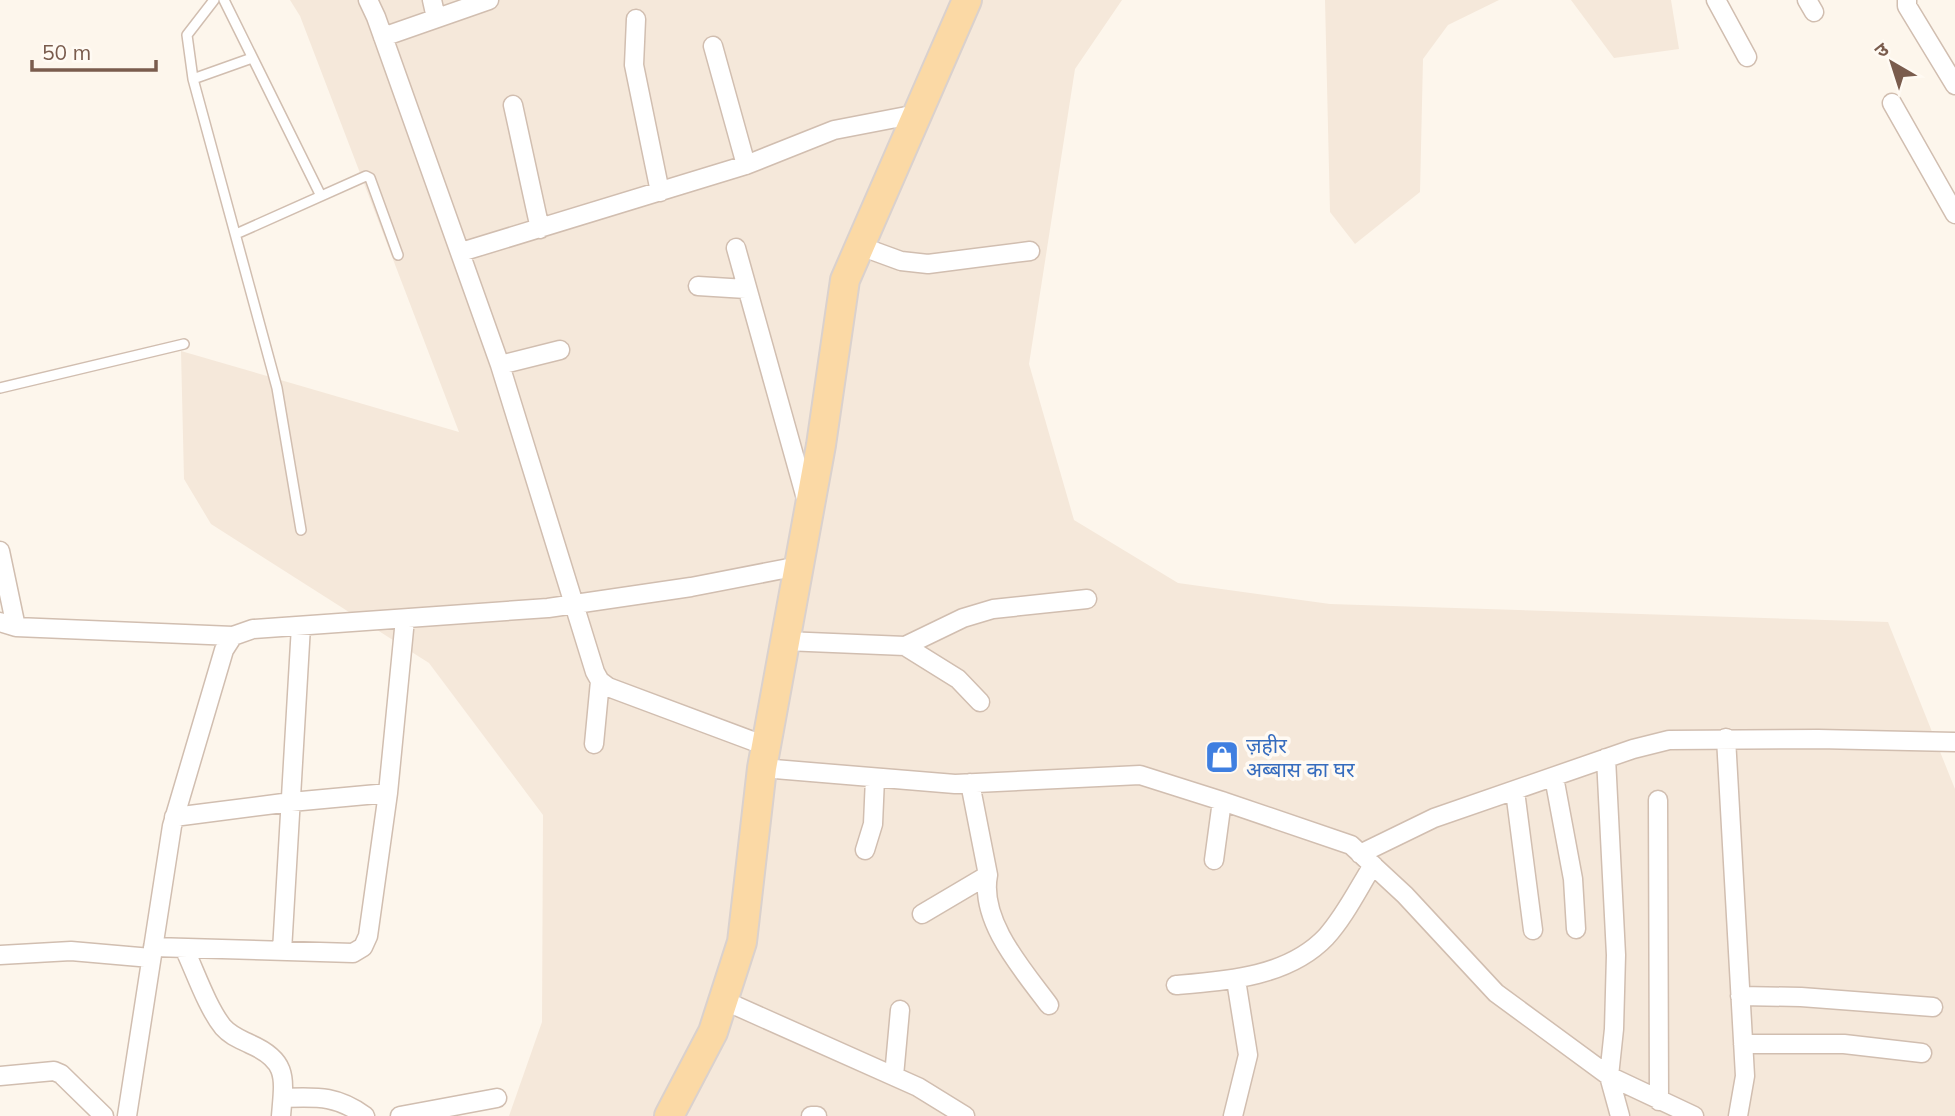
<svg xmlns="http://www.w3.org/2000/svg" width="1955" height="1116" font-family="Mulish,'Noto Sans Devanagari',sans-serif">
<rect width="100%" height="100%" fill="#fdf6ec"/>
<path fill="#f5e8da" d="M290,0H1122L1075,69L1029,364L1074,520L1178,583L1330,604L1888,622L1955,789V1116H509L542,1022L543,815L429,663L211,524L184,479L181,351L459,432L300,16Z
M1325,0H1499L1448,25L1423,59L1420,192L1355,244L1330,212Z
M1571,0H1671L1679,49L1614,58Z"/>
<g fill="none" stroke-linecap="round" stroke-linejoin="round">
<g stroke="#d1beb0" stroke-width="12">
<path id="service" d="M214,0L187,35L193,79L277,388L301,530
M224,0L320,194
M193,79L252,58
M236,234L366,176L370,178L398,255
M0,388L184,344"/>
</g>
<g stroke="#d1beb0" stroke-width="21">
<path id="minor" d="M368,0L376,17L500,365L595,672L600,681L608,687L766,746
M432,0L436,18
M1716,0L1747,57
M1807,0L1814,12
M1907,0V6L1955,85
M636,19L634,65L660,192
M383,37L489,0
M713,46L746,165
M1892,103L1955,214
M513,105L540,229
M860,246L901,261L928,264L1030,251
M736,248L807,502
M461,252L746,165L834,130L917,114
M698,286L746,289
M500,365L560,350
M0,551L16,627
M0,622L16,627L233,636
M785,641L905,646L963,618L993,609L1087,599
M905,646L958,679L980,702
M1726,738L1745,1076L1738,1116
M594,744L600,681
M1606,758L1616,955L1614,1029L1609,1076L1620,1116
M762,768L955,784L1140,775L1222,801L1351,845L1405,895L1496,993L1609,1076L1694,1116
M1554,777L1573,879L1576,929
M970,783L988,875C979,921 1023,970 1049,1005
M1515,791L1533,930
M1658,800L1659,1101
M174,817L291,802L388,793
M865,850L873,824L875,778
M1360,854L1434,818L1633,749L1669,740L1818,739L1955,742
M1214,860L1222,801
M922,914L988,875
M153,947L353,953L363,947L368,936L388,793L405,619
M184,948C195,971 207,1007 223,1027C231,1036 240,1039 250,1044C289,1061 284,1079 281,1116
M282,951L301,626
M0,955L71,951L151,958
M1176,985C1226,981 1288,977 1326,937C1345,916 1358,889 1373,865
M1740,996L1801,997L1933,1007
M723,1000L918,1087L965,1116
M1743,1044H1844L1922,1053
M0,1076L54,1071L61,1074L104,1116
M894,1076L900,1010
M283,1098C317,1097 336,1095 365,1116
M127,1116L172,826L224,650L233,636L253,629L548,608L691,587L799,566
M400,1116L497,1098
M811,1116H817
M1233,1116L1248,1055L1236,980"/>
</g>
<g stroke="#dad1cd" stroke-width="32">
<path id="primary" d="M669,1116L713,1032L742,942L762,768L821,445L845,280L967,0"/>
</g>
<use href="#service" stroke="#fff" stroke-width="9"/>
<use href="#minor" stroke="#fff" stroke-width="18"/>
<use href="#primary" stroke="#fbd9a5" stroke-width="28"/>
</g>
<defs>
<g id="shop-square" transform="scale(1.75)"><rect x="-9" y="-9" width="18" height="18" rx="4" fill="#3f7fe0" stroke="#fffaf3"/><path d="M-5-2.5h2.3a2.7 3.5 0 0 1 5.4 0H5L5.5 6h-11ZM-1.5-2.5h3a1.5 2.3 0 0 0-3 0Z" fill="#fff"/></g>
</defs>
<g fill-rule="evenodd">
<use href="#shop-square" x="1222" y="757"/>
</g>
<g text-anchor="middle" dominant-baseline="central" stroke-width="7" stroke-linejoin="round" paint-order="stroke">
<g font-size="21" fill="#366cbe" stroke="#fffaf3" text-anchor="start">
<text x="1246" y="745">ज़हीर<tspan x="1246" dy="24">अब्बास का घर</tspan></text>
</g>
</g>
<g transform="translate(1892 63) rotate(321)" stroke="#fffaf3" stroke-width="5" paint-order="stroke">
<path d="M0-5L12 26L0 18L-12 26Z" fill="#7a5c4d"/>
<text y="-10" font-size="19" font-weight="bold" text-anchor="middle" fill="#7a5c4d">उ</text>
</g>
<path d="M32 60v10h124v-10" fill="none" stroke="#7a5c4d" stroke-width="3.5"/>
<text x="42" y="60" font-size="21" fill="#7a5c4d" stroke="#fffaf3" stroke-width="5" paint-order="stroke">50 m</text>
</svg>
